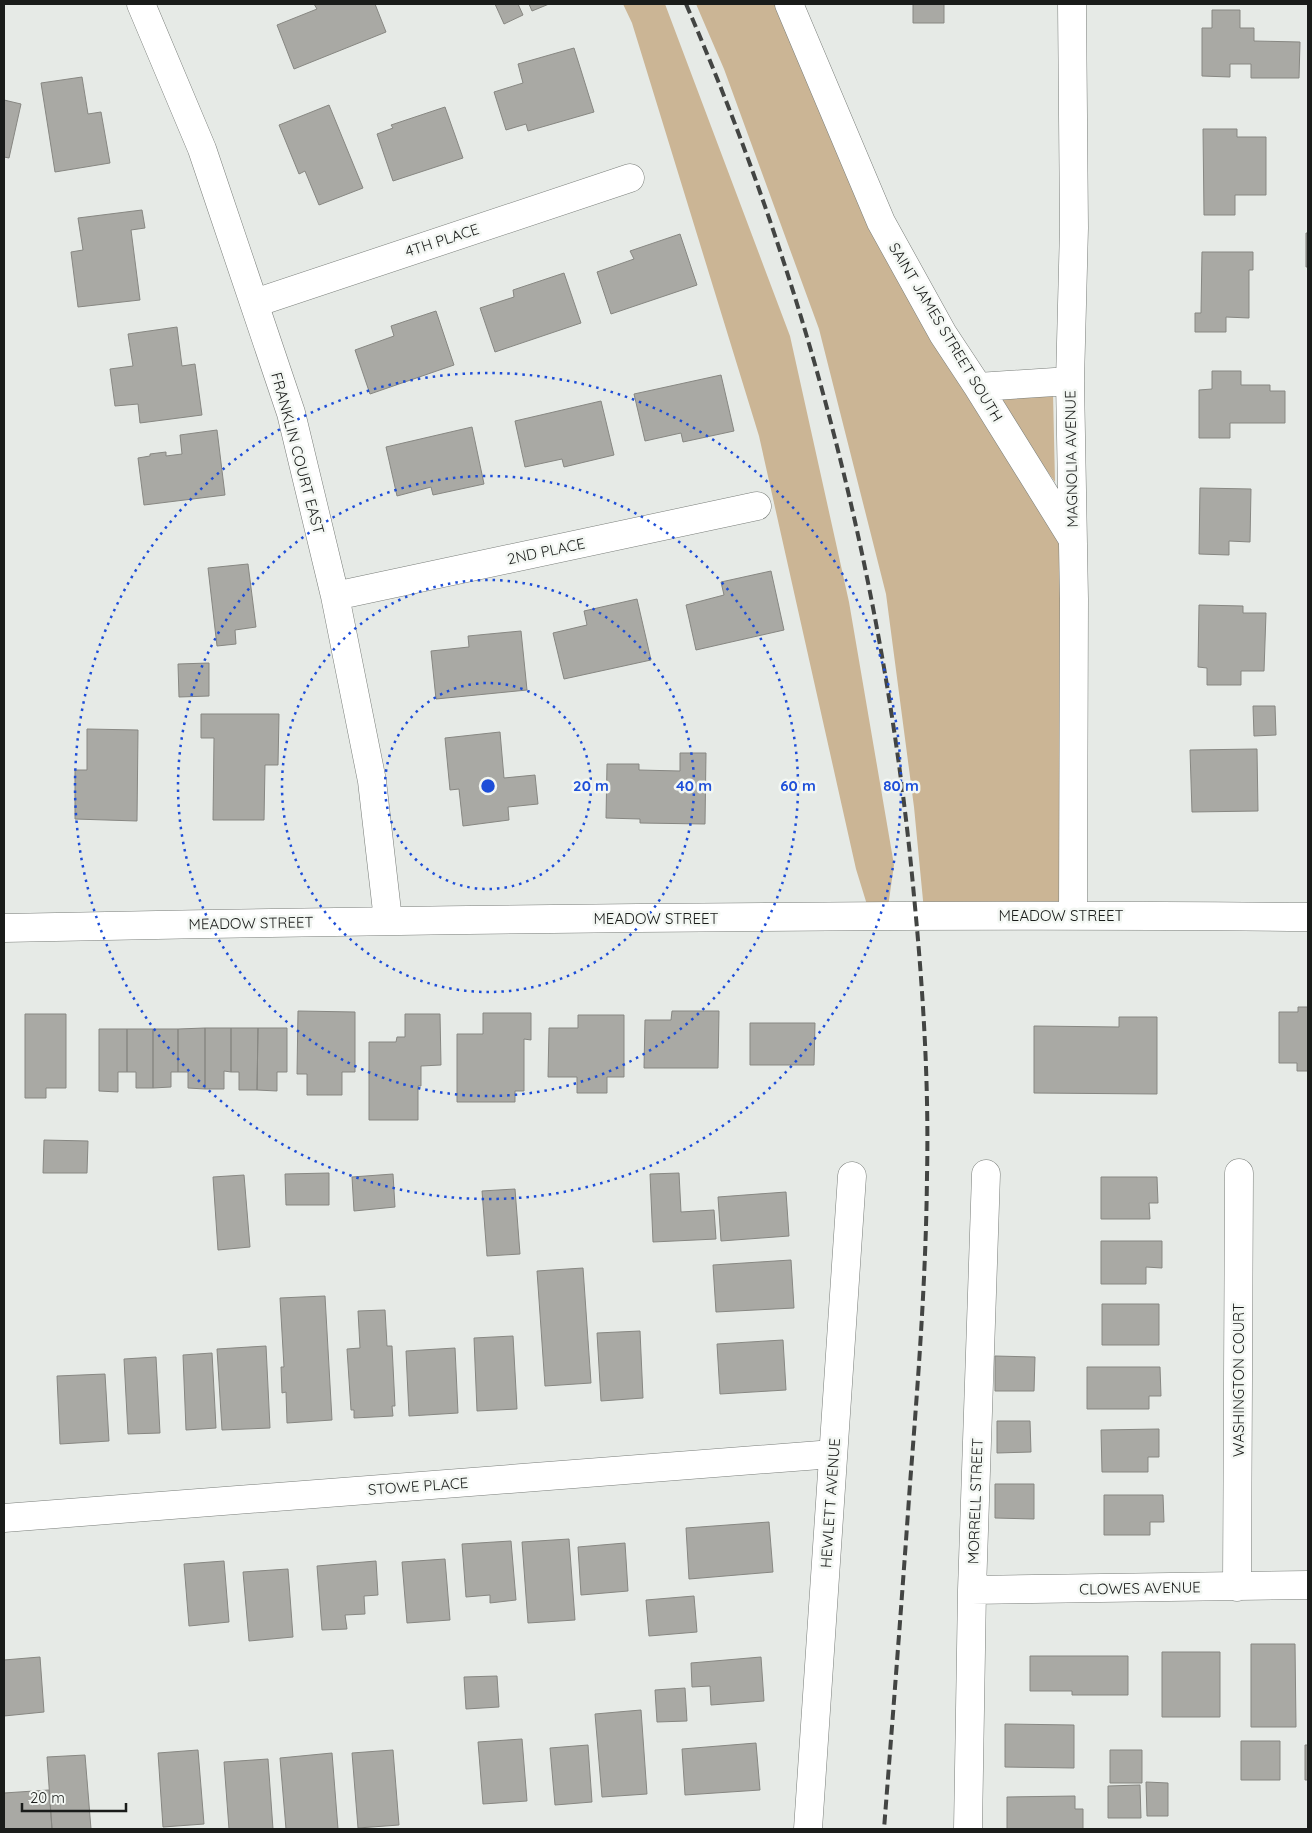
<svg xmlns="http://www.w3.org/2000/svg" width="1312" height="1833" font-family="Quicksand,sans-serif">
<rect width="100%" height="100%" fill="#e6eae6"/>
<path fill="#cbb595" d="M623,4H665L790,336L849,602L894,865L886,921H872L856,869L759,436L632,23Z
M696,4H789L881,222L1055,508L1074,599V917L925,921L914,807L886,594L819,329L724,69Z
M1053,393L1055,482L994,397Z"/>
<path fill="#a9a9a4" stroke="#878782" d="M314,4H375L386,32L294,69L277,25L317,9Z
M495,4H518L523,15L504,24Z
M529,4H549L532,11Z
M913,4H944V23H913Z
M1212,10H1240V28H1254V41L1300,42L1299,78H1251V64H1230V77L1202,76V28H1212Z
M574,48L594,112L528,131L526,124L506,130L494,92L523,83L518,64Z
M82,77L88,114L101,112L110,163L55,172L41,83Z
M4,100L21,104L9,158L4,157Z
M329,105L363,188L319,205L305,171L299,174L279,125Z
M445,107L463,158L393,181L377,134L393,128L391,125Z
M1203,129H1237V137H1266V195H1235V215H1204Z
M142,210L145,228L131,230L140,300L78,307L71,252L83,250L78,218Z
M1306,233H1308V267H1306Z
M680,234L697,285L611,314L597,272L634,259L630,251Z
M1202,252H1253V270H1249V318L1226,317V332H1195V313H1201Z
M564,273L581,323L495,352L480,308L514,297L513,290Z
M436,311L454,365L370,394L355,350L394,336L391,326Z
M177,327L182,366L195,364L202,415L140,423L138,404L115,406L110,369L133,366L128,334Z
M1212,371H1241V385H1270V391H1285V423H1230V438H1199V390L1212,389Z
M721,375L734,431L683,442L681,433L645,441L634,394Z
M601,401L614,455L564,467L562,459L525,467L515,421Z
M472,427L484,484L433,495L431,487L397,496L386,447Z
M217,430L225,495L144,505L138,458L150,456V454L166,452V456L182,454L180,435Z
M1200,488L1251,489L1250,542L1229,541V555L1199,554Z
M248,564L256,627L235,630L236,644L217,646L208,568Z
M771,571L784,630L696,650L686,605L724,595L721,582Z
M637,599L651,660L564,679L553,633L587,625L584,611Z
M1199,605L1243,606V613H1266L1264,671H1241V685H1207V668L1198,667Z
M521,631L527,690L436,699L431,651L469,647L468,636Z
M209,663V696L179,697L178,664Z
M1253,706H1275L1276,735L1254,736Z
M201,714H279L278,765H265L264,820H213L214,738H201Z
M87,729L138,730L137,821L75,819V770H87Z
M500,732L504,778L535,775L538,804L508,807L509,820L463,826L459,789L450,790L445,738Z
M1257,749L1258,811L1192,812L1190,750Z
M680,753H706L705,824L640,823V819L606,818L607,764H639V770L680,771Z
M1298,1007H1308V1071H1297V1063H1279V1012H1298Z
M298,1011L355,1012V1072H342V1095H307V1074H297Z
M672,1011H719L718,1068H644L645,1020H671Z
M483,1013H531V1040L524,1039V1091H515V1102H457V1034H483Z
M25,1014H66V1088H46V1098H25Z
M405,1014H440L441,1065L421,1066V1086H418V1120H369V1042H396L397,1037H405Z
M578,1015H624V1077H607V1093H577V1077H548L549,1028H578Z
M1119,1017H1157V1094L1034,1093V1026L1119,1027Z
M750,1023H815L814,1065H750Z
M205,1028H231V1072L224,1071V1089H205Z
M205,1028V1089L188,1088V1072H178V1029Z
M231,1028H258L257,1090H239V1072H231Z
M258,1028H287V1072H277V1091L257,1090Z
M99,1029H127V1072H118V1092L99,1091Z
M127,1029H153V1088H136V1072H127Z
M153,1029H178V1072H171V1087L153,1088Z
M44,1140L88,1141L87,1173H43Z
M329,1173V1205H286L285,1174Z
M679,1173L681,1212L714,1210L716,1239L653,1242L650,1174Z
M393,1174L395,1207L354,1211L352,1177Z
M244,1175L250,1247L218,1250L213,1177Z
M1101,1177H1157L1158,1203H1149L1150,1219H1101Z
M515,1189L520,1254L487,1256L482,1191Z
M786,1192L789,1236L721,1241L718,1197Z
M1101,1241H1162V1268L1146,1267V1284H1101Z
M791,1260L794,1308L716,1312L713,1265Z
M583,1268L591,1383L545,1386L537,1271Z
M325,1296L332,1420L287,1423L286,1392L282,1393L281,1367H284L280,1298Z
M1102,1304H1159V1345H1102Z
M385,1310L387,1346H392L395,1406H392L393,1416L354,1418V1410H351L347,1349L360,1348L358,1311Z
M640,1331L643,1398L601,1401L597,1333Z
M513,1336L517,1409L477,1411L474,1338Z
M783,1340L786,1390L720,1394L717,1344Z
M266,1346L270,1428L222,1430L217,1349Z
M455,1348L458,1413L409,1416L406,1351Z
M212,1353L216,1428L186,1430L183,1355Z
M995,1356L1035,1357L1034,1391H995Z
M156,1357L160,1433L128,1434L124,1359Z
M1087,1367H1160L1161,1396H1149V1409H1087Z
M105,1374L109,1441L60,1444L57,1376Z
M997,1421H1030L1031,1452L997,1453Z
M1159,1429V1457H1148V1472H1102L1101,1430Z
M995,1484H1034V1519L995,1518Z
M1104,1495H1163L1164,1522H1150V1535H1104Z
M769,1522L773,1572L689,1579L686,1528Z
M569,1539L575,1620L528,1623L522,1542Z
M511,1541L516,1600L490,1603V1595L466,1597L462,1544Z
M625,1543L628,1591L581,1595L578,1547Z
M445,1559L450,1620L407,1623L402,1562Z
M224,1561L229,1622L189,1626L184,1564Z
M376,1561L378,1595L364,1596L365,1614L345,1615L347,1629L322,1630L317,1566Z
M288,1569L293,1637L249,1641L243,1572Z
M694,1596L697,1632L649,1636L646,1600Z
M1251,1644H1295L1296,1727H1251Z
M1162,1652H1220V1717H1162Z
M1030,1656H1128V1695H1072V1691H1030Z
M40,1657L44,1712L4,1716V1660Z
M761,1657L764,1701L711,1705L710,1686L692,1687L691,1663Z
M497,1676L499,1707L466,1709L464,1677Z
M685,1688L687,1721L657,1722L655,1690Z
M641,1710L647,1794L602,1797L595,1714Z
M1005,1724L1074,1725V1768L1005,1767Z
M522,1739L527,1801L483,1804L478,1742Z
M1241,1741H1280V1780H1241Z
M756,1743L760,1790L685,1795L682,1749Z
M588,1745L592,1802L555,1805L550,1748Z
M1305,1745H1308V1780H1305Z
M198,1750L204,1824L163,1827L158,1753Z
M393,1750L399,1825L358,1828L352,1753Z
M1110,1750H1142V1783H1110Z
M332,1753L338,1829H286L280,1758Z
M85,1755L91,1829H52L47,1757Z
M268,1759L273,1829H229L224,1762Z
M1146,1782L1168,1783V1816H1147Z
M1140,1785L1141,1818H1108V1786Z
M49,1790L52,1829H4V1793Z
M1075,1796V1809H1083V1829H1007V1797Z"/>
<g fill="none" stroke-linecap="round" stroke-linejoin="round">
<g stroke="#7a7e7a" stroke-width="29">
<path id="minor" d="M141,4L202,149L291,413L335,596L372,781L388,920
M789,4L881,222L943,334L978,387L1072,538
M1072,4L1074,228L1070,381L1074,599L1073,915
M255,303L630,178
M978,387L1070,381
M335,596L757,506
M4,928C439,919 873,913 1308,917
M4,1518L833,1454
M1237,1587L1239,1173
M972,1590L1308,1585
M808,1829L852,1176
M968,1829L972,1590L986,1174"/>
</g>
<use href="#minor" stroke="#fff" stroke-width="28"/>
<path stroke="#434543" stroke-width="4" stroke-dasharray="10 5" stroke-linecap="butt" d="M686,4C809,287 886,589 914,896C923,989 929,1083 927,1176C926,1279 918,1382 910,1484C902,1599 893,1714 884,1829"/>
</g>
<g fill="none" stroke="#1d4ed8" stroke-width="2.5" stroke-dasharray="2.5 5">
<circle cx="488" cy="786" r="103"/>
<circle cx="488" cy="786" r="206"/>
<circle cx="488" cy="786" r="310"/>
<circle cx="488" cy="786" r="413"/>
</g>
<g text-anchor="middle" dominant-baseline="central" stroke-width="5" stroke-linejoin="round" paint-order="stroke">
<g font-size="15" fill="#1a1c1a" stroke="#f3f7f3">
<text transform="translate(442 240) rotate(-18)">4TH PLACE</text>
<text transform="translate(946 332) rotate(59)">SAINT JAMES STREET SOUTH</text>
<text transform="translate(298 453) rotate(75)">FRANKLIN COURT EAST</text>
<text transform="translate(1071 459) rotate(-91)">MAGNOLIA AVENUE</text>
<text transform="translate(546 551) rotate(-12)">2ND PLACE</text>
<text x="1061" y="915">MEADOW STREET</text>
<text x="656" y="918">MEADOW STREET</text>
<text transform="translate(251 923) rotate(-1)">MEADOW STREET</text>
<text transform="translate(1238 1380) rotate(-90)">WASHINGTON COURT</text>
<text transform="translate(418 1486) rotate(-4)">STOWE PLACE</text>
<text transform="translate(975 1501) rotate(-88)">MORRELL STREET</text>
<text transform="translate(830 1503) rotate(-86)">HEWLETT AVENUE</text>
<text transform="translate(1140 1588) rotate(-1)">CLOWES AVENUE</text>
</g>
</g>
<circle cx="488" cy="786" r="8" fill="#1d4ed8" stroke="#f3f7f3" stroke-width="2.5"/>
<g font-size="15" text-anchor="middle" font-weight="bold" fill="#1d4ed8" stroke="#f3f7f3" stroke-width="5" stroke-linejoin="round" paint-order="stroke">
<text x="591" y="791">20 m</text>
<text x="694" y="791">40 m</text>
<text x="798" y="791">60 m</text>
<text x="901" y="791">80 m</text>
</g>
<rect width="1312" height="1833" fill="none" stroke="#1a1c1a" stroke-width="10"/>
<path d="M22 1803v8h104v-8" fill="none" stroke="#1a1c1a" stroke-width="2.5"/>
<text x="30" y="1803" font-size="15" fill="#1a1c1a" stroke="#f3f7f3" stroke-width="4" paint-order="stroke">20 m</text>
</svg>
